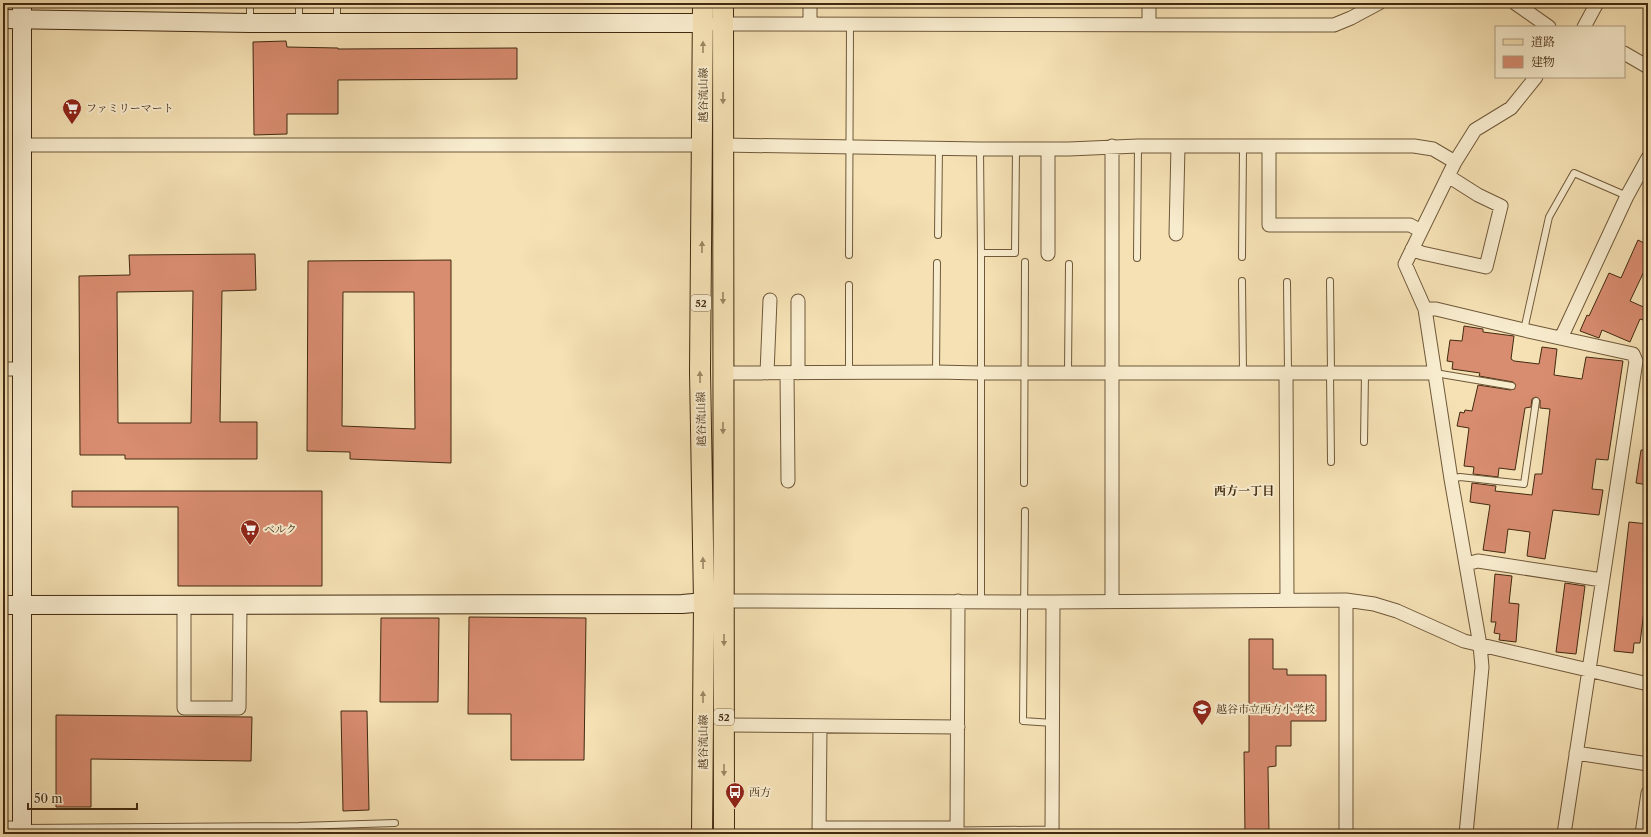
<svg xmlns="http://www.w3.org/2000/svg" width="1651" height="837" font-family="'Libre Caslon Text','Noto Serif JP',serif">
<rect width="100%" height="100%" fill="#f5e1b4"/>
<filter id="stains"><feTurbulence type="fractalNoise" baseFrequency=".005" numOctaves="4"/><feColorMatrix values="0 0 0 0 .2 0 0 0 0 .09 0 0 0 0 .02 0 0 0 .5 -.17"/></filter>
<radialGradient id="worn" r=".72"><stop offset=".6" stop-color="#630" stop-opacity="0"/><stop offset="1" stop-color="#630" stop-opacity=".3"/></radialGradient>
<path fill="#d88c70" stroke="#422a10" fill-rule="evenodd" d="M286,41L287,47L338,48V49L517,48V79L338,80V114H287V134L254,135L253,42Z
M1638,240L1648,245V263L1630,301L1648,309L1643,320L1640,319L1630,342L1602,330L1599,338L1580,331L1587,315L1589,316L1609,273L1621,278Z
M255,254L256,290L222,291L220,422H257V459H125V455H80L79,276L130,275L129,255ZM193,291L191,423H118L117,292Z
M451,260V463L350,459V452L307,451L308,261ZM343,292H414L415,429L342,426Z
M1464,326L1483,329V332L1514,336L1511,359L1514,361L1539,364L1542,347L1557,349L1554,375L1582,379L1586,357L1623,361L1608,460L1596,459L1592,489L1603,490L1599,515L1553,510L1545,559L1527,556L1530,532L1508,529L1505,553L1483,550L1490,505L1470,502L1472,483L1496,486L1495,491L1532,495L1535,474H1542L1550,409L1540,408V400L1536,397L1532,399L1531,407L1525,408L1515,470L1499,468L1498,477L1473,474L1474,467L1464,466L1469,428L1457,426L1460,412L1464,413L1465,410L1472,411L1478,385L1511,390L1516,386L1513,382L1479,376L1480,373L1452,369L1453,362L1447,361L1450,340L1462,341Z
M1641,450H1648V485L1636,483Z
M72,491H322V586H178V507H72Z
M1629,522L1648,524V579L1640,643H1634L1633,653L1614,651Z
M1495,574L1512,576L1509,603L1519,604L1516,642L1499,640L1500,634L1494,633L1496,622H1491Z
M1565,583L1585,586L1576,654L1556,652Z
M469,617L586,618L584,760H511V714H468Z
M381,618H439L438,702H380Z
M1249,639H1273V669H1287V675H1326V721H1291V746H1276V766L1268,767L1269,834H1245L1244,752H1249Z
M341,711H367L369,810L343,811Z
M56,715L252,717L251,761L91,759V807H56Z"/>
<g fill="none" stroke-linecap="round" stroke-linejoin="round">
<g stroke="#6f5839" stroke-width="8">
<path id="lane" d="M250,21V3
M299,21V3
M337,22V3
M980,149L981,253H1015L1016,149
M938,235L939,147
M849,255L850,25
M1242,257L1243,147
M1137,258L1138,146
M1242,281L1243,373
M1330,281L1331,373
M1287,282L1288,373
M1524,330L1549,217L1574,173L1627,196
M849,372V285
M936,372L937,263
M1068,372L1069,264
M1330,373L1331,462
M1435,373L1512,386
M1364,442L1365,373
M1451,479L1460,477L1524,484L1536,401
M1024,483L1025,262
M1025,511L1023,721L1053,723
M981,601V253
M24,828L299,826L395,823"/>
</g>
<g stroke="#6f5839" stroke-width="15">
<path id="street" d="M1149,3V24
M1515,3L1549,27
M715,24L1334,25L1351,18L1379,3
M810,24V3
M1584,27L1597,3
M1624,53L1648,67
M22,145H703
M722,145L980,149H1069L1138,146H1414L1433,149L1455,162
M1112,146V601
M1269,146V225H1410L1421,231
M1048,149V254
M1176,234L1178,146
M1412,249L1422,253L1486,267L1501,206L1478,195L1448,176
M1425,309H1436L1524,330L1633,354L1636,361L1564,834
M1561,338L1627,196L1648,158
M3,369H23
M723,373L936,372L981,373H1435
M767,373L770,300
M787,373L788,481
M798,373V301
M1286,373L1287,600
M1466,564L1478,561L1602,580
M724,601L1053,602L1346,600L1374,604L1397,611L1464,641L1648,684
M184,605V708H239L240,605
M724,725L958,727
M1576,753L1648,764
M3,828H22
M819,828H957
M819,834L820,726
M957,834L958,601
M957,834L1052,833
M1052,834L1053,602
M1346,834V600
M1466,834L1482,667L1480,645L1451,479L1425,309L1405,264L1455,162L1475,130L1511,108L1536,77
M1642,834L1648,793"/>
</g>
<g stroke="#422a10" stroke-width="20">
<path id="secondary" d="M22,3V834
M3,19L250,23H703
M3,605L682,604L718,601"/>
</g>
<g stroke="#422a10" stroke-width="22">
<path id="primary" d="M723,3L724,834
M702,834L704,602L700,371L703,3"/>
</g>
<use href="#lane" stroke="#f8ecce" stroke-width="6"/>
<use href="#street" stroke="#f8ecce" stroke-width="13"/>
<use href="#secondary" stroke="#f8ecce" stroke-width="18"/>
<use href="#primary" stroke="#f5e1b4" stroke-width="20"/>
</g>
<defs><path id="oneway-solid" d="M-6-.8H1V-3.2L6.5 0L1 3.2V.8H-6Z"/></defs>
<g fill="#9c8662">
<use href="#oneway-solid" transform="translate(703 47) rotate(-90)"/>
<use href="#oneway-solid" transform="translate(723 98) rotate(90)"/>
<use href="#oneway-solid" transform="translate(702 247) rotate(-89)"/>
<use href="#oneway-solid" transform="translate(723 298) rotate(90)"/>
<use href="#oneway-solid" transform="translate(700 377) rotate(-91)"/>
<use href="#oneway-solid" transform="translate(723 428) rotate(90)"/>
<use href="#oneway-solid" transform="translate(703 563) rotate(-91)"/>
<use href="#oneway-solid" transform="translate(724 640) rotate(90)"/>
<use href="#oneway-solid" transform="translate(703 697) rotate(-90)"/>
<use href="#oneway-solid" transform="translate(724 770) rotate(90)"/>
</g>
<defs>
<g id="supermarket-pin" transform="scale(1)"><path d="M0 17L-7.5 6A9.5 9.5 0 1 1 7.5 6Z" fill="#8f2418" stroke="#f8ecce"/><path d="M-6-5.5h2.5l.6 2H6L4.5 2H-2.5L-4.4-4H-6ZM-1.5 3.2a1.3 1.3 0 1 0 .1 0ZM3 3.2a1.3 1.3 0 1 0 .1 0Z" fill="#fff"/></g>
<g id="school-pin" transform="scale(1)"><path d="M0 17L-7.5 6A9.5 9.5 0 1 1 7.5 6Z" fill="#8f2418" stroke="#f8ecce"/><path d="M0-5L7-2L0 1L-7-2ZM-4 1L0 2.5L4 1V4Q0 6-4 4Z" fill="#fff"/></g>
<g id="bus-pin" transform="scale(1)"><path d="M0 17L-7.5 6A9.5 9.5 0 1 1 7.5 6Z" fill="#8f2418" stroke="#f8ecce"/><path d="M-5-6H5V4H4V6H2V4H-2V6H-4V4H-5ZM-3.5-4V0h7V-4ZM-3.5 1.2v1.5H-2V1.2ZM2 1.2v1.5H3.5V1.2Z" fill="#fff"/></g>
</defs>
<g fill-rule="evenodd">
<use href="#supermarket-pin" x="72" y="108"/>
<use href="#supermarket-pin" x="250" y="529"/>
<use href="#school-pin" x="1202" y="709"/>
<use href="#bus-pin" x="735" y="792"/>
</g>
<g text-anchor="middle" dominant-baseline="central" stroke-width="4" stroke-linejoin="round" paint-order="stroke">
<g fill="#f8ecce" stroke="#796449" stroke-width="1">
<rect x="691" y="295" width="20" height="16" rx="3"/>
<rect x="714" y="709" width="20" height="16" rx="3"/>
</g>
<g font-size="10" font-weight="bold" fill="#422a10">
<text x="701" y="303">52</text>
<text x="724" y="717">52</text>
</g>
<g font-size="11" fill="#422a10" stroke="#f8ecce">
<text transform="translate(703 95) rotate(-90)">越谷流山線</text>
<text transform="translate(701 419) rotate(-91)">越谷流山線</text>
<text transform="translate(703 742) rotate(-90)">越谷流山線</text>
</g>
<g font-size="11" fill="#422a10" stroke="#f8ecce" text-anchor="start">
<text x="86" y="108">ファミリーマート</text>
<text x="264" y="529">ベルク</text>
<text x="1216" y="709">越谷市立西方小学校</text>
<text x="749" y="792">西方</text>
</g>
<g font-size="12" font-weight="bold" fill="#422a10" stroke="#f8ecce">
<text x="1244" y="490">西方一丁目</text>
</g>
</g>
<rect width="1651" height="837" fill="none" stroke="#f5e1b4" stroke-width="16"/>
<rect x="4" y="4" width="1643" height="829" fill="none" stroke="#422a10" stroke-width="2"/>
<rect x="8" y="8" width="1635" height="821" fill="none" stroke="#422a10"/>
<rect x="1495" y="26" width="130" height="52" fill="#f8ecce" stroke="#af9e82"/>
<rect x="1503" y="39" width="20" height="6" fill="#f5e1b4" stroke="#af9e82"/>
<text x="1531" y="46" font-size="12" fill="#422a10">道路</text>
<rect x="1503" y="56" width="20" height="12" fill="#d88c70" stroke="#af9e82"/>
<text x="1531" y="66" font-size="12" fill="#422a10">建物</text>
<path d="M28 803v6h109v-6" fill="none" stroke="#422a10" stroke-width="2"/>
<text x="34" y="803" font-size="12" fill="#422a10" stroke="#f8ecce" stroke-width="3" paint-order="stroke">50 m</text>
<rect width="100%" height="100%" filter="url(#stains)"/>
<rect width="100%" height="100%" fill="url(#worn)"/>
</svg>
